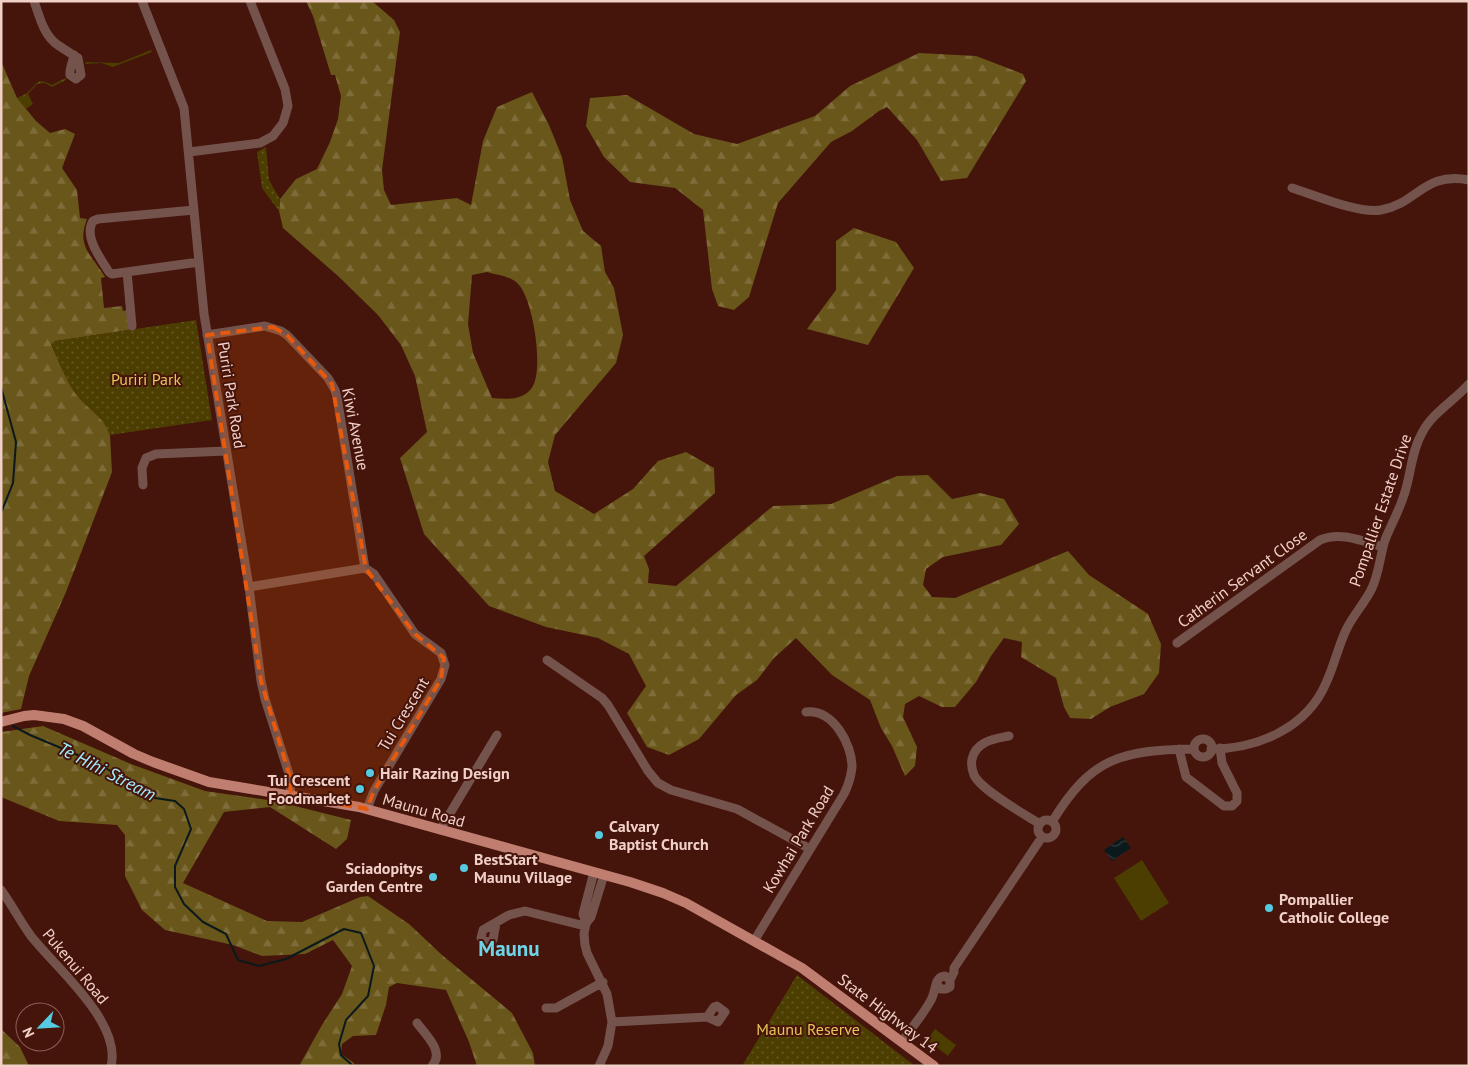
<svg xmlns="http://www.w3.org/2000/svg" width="1470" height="1067" font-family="'PT Sans',sans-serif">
<defs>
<pattern id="grass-tufts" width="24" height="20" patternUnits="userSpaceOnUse" patternTransform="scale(1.25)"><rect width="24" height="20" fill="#4c3d01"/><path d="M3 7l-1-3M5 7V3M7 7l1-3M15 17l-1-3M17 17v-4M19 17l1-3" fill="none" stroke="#665825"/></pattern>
<pattern id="forest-firs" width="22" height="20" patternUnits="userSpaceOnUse" patternTransform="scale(1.25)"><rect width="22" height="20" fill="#68561a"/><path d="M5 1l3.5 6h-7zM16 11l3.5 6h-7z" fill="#7e6d3a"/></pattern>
<pattern id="park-dots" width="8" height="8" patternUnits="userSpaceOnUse" patternTransform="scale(1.25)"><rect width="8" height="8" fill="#4c3d01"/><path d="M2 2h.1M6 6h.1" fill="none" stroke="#665825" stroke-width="1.8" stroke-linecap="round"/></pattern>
<pattern id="water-waves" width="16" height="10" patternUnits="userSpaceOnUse" patternTransform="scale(1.25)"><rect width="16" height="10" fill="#0b191c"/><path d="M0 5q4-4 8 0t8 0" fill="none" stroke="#2f393c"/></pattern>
</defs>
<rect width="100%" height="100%" fill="#45140b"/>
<path fill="url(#grass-tufts)" d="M151,50L152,52L113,67L101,63L86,64L85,62L119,63Z
M65,78L66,80L52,87L45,83L37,84L28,94L33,104L26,109L17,98C20,96 25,95 28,92C38,83 37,77 52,85Z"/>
<path fill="url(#forest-firs)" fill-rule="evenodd" d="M306,1H372L394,20L400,32L382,170L384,190L391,205L457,198L471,205L483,141L497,107L532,92L549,125L562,157L570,200L583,231L601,246L605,272L614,288L623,335L616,363L555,435L548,462L555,491L594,514L633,489L658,461L686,452L714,468L715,493L644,556L649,569L648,583L676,586L773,506L831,504L897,476L928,475L952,499L980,493L1004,499L1019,524L1001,545L943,557L926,569L923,585L932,597L955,598L1068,551L1089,575L1148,614L1161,644L1159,673L1144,694L1110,707L1091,719L1070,718L1064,707L1056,678L1021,657L1022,642L1004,638L991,656L976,682L955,707H942L919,696L905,704L903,717L917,747L915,766L905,776L892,746L881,728L870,700L832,675L796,638L774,658L757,680L736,695L699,739L669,755L647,747L627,713L646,686L629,654L598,638L546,627L489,606L424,534L400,458L427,432L415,376L401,345L378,315L338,276L283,228L279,211L280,199L296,179L317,169L330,142L338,119L341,96L335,75H331L313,16ZM487,272C497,275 512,276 519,285C533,300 545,373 531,389C521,401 506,399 492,398L473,353L468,324L472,275Z
M919,53L976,56L1023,74L1026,81L967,178L941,181L917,140L887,107L879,111L852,131L831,142L778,203L749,297L734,310L718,306L712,289L703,210L675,188L630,182L604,157L586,126L590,98L627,95L694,134L737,144L815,116L850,86Z
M1,61L17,98L36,121L50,133L65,129L75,134L62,168L77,190L80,218L87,219C76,247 92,255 105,277L101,278L104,308L122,306L123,311L127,310L129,330L56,341L51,344L63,371L78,396L105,423L110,435L112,472L66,592L29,676L21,709L1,713Z
M854,228L896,242L914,268L868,345L807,329L836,290V241Z
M43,726L131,764L205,791L275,801L351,820L347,839L336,849L270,807L224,812L183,883L267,921L302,922L360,897L368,896L409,924L442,955L512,1013L533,1053L535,1066H477L469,1042L446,990L397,983L389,987L386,1005L376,1035L353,1036L342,1044L341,1054L354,1063V1066H299L322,1025L342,994L352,966L333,940L305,954L262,956L233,945L165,930L142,910L125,876V835L117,825L59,821L1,797V732Z
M1,1029L20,1047L29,1066H1Z"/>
<path fill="url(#park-dots)" d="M266,147L269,180L280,199L279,211L262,188L257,152Z
M196,320L212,420L110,435C103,416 91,412 78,397C66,382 59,362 51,344L55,341Z
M797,975L915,1066H742Z"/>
<path fill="#4c3d01" d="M1142,860L1169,903L1141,921L1114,878Z
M935,1029L956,1045L948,1056L927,1040Z"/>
<path fill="url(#water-waves)" d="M1123,837L1131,848L1112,861L1104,850Z"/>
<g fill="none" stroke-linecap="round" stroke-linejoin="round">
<path stroke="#0b191c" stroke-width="2" d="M1,387L16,442L13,483L1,513
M13,726L30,735L99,764L155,798L175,801L184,809L191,829L175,866V887L184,904L203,922L226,934L238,960L259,966L286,959L344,929L361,933L374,966L368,996L346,1020L339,1044L341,1055L353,1066"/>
<path stroke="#74534c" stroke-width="9" d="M34,1C39,15 43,32 54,42C61,48 71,53 78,58L81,75L76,79L70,75C69,69 73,62 74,55
M142,1L184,108L204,314L249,587L261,681L265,699L289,774L291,795
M189,152L260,143L273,136L283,123L288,106L285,89L250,1
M1292,188C1315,195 1358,214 1381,210C1417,204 1424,171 1469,180
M194,210L98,219L93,221C83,236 101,259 109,272L112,274L199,262
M127,272L132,326
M207,335L265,326L281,331L287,335L328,378L335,390L337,397L365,568
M143,485L142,468L146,458L156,454L226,451
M249,587L365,568L374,574L415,634L441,653L445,665L441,679L374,791L367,809
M1177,643L1320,540C1341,531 1362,541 1383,547
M547,660L602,698L608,705L648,771L658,783L671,790L737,809L810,849
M1009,736C994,739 976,741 972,759C971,764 972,770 974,775C981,790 1024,814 1040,824
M1194 748a9 9 0 1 1 18 0a9 9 0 1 1-18 0Z
M1179,749L1186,777L1224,806H1232L1237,801V793L1222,763L1220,748
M1211,749C1257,749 1307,728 1326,683C1334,666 1338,647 1346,630C1353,615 1365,603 1372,588C1379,573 1380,556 1385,540C1391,525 1399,511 1404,495C1411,475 1411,452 1422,433C1432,413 1454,401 1469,384
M1038 829a9 9 0 1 1 18 0a9 9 0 1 1-18 0Z
M1052,822C1091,757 1122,750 1194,749
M440,830L497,735
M594,872L583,914L586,923L584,934L585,945L587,953L607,994L612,1022L608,1046L599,1066
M1,890C12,905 20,921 31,936C55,967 122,1022 111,1066
M496,923L493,940L484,942L481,938L483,930L509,915L525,911L585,926
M586,923L591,917L604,875
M754,941L844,794C848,786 851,777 852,767C852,744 833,709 806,712
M950,980L954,972V968L1042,837
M546,1008H556L603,982
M612,1022L707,1017L718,1022L725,1012L717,1006L714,1007L707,1017
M417,1023C426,1035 445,1052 432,1066
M902,1042C911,1028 923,1015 931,1000C936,992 934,976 945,976L950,980V987L946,989H941L937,985"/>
<path stroke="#c07e70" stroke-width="10" d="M1,722L24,716L34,715L64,719L83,726L134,754L153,762L209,782L359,807L630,882L663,893L686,903L802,968L934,1066"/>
</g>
<path fill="#e8590c" fill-opacity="0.2" stroke="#e8590c" stroke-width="4" stroke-dasharray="10 6" stroke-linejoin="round" d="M273,327L287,335L332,384L366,569L415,634L444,658L441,679L374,791L367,809L291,795L289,774L261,681L207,335Z"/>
<g fill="#55cae0" stroke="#45140b" stroke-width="2">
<circle cx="370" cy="773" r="5"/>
<circle cx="360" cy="789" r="5"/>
<circle cx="599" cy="835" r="5"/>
<circle cx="464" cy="868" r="5"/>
<circle cx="433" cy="877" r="5"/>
<circle cx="1269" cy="908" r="5"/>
</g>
<g text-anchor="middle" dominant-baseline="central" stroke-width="4" stroke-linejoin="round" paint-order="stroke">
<g font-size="16" fill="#e7c55a" stroke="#45140b">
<text x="146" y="379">Puriri Park</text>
<text x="808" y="1029">Maunu Reserve</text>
</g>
<g font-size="16" fill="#f1d0c8" stroke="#45140b">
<text transform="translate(232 395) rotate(81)">Puriri Park Road</text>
<text transform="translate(356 429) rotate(79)">Kiwi Avenue</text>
<text transform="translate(1380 510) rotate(-71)">Pompallier Estate Drive</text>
<text transform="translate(1242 578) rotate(-36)">Catherin Servant Close</text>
<text transform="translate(403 714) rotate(-59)">Tui Crescent</text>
<text transform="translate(424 810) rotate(16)">Maunu Road</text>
<text transform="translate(798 839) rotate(-59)">Kowhai Park Road</text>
<text transform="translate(76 966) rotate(50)">Pukenui Road</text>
<text transform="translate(888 1013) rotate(37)">State Highway 14</text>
</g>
<g font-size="16" font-weight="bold" fill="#f1d0c8" stroke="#45140b" text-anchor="start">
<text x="380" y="773">Hair Razing Design</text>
<text x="350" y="780" text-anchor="end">Tui Crescent<tspan x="350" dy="18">Foodmarket</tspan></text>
<text x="609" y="826">Calvary<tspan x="609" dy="18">Baptist Church</tspan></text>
<text x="474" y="859">BestStart<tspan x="474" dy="18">Maunu Village</tspan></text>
<text x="423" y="868" text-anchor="end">Sciadopitys<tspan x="423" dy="18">Garden Centre</tspan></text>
<text x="1279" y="899">Pompallier<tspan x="1279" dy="18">Catholic College</tspan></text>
</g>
<g font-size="18" font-style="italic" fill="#a0edfd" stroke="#45140b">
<text transform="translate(107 771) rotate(27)">Te Hihi Stream</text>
</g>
<g font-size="21" font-weight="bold" fill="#6ed5e9" stroke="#45140b">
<text x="509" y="948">Maunu</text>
</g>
</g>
<rect width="1470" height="1067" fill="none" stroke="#f1d0c8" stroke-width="5"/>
<g transform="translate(40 1027) rotate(245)"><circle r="24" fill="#45140b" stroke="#8a5f57"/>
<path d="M0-4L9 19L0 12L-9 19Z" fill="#55cae0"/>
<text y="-8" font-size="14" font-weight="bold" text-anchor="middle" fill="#f1d0c8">N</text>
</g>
</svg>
